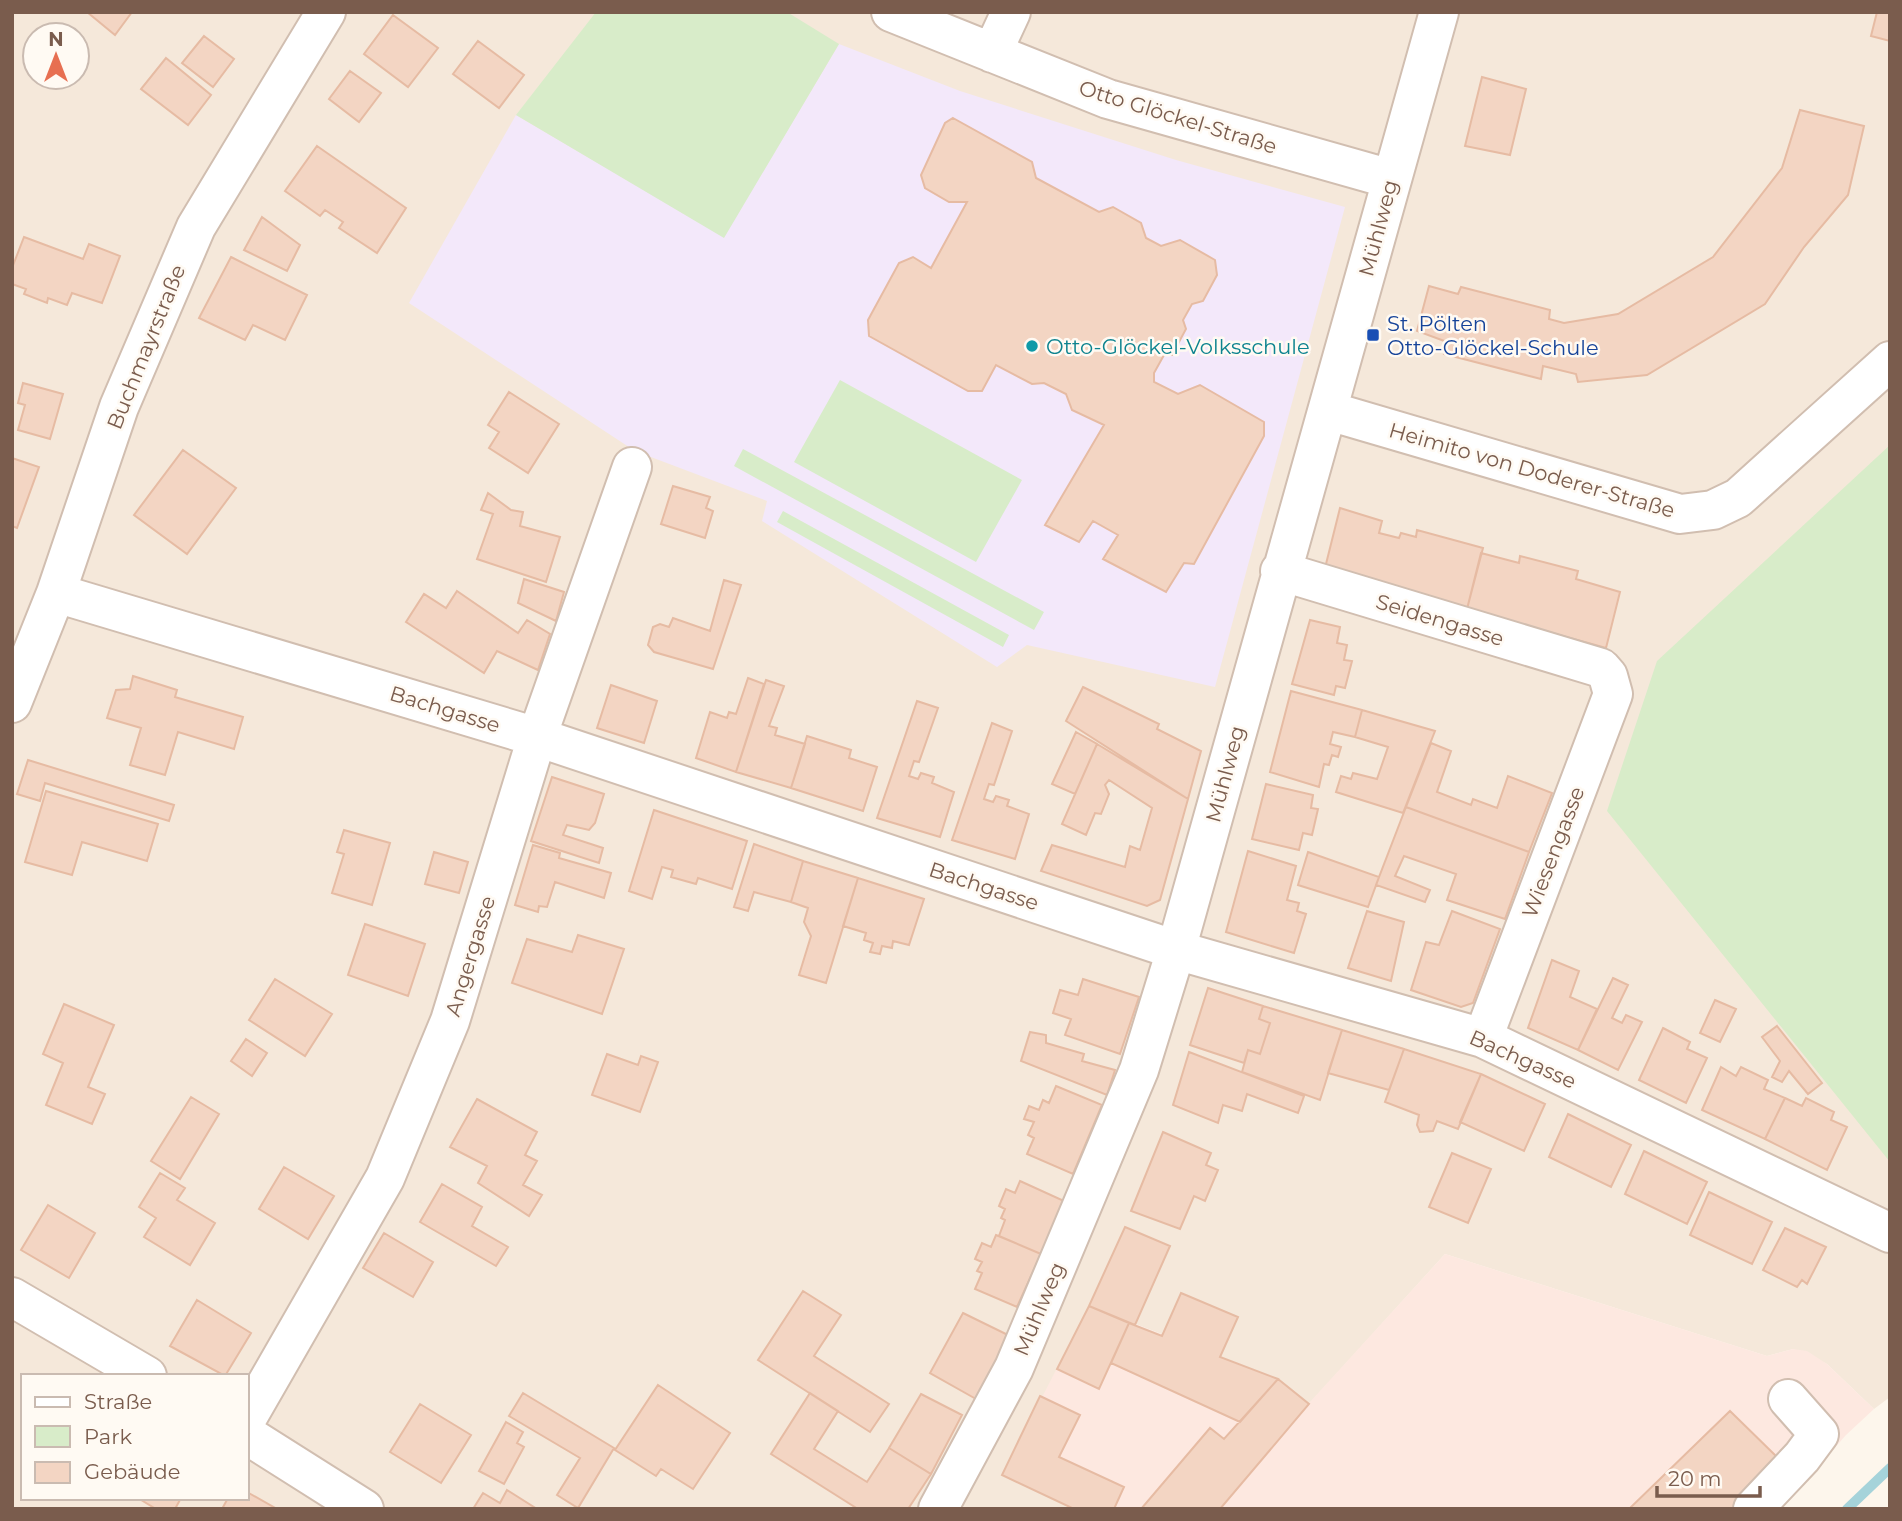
<svg xmlns="http://www.w3.org/2000/svg" width="1902" height="1521" font-family="Montserrat,sans-serif">
<rect width="100%" height="100%" fill="#fdf6ec"/>
<path fill="#f5e8da" fill-rule="evenodd" d="M12,12H1890V1397L1874,1409L1827,1364L1793,1349L1767,1356L1445,1254L1309,1404L1278,1379L1089,1306L1074,1509H12ZM35,35H77V77H35ZM23,1376H247V1498H23Z"/>
<path fill="#fde8e0" d="M1445,1254L1767,1356L1793,1349L1807,1351L1827,1364L1874,1409L1846,1435L1781,1509H1074L1002,1475L1089,1306L1278,1379L1309,1403Z"/>
<path fill="#f3e8fa" d="M839,44L960,91L1176,160L1345,207L1215,687L1027,645L997,667L762,521L767,501L635,451L409,303L516,115L724,237Z"/>
<path fill="#d8ecc9" d="M596,12H787L839,44L724,238L516,115Z
M840,380L1022,480L976,562L794,462Z
M1890,445V1162L1607,811L1657,661Z
M743,449L1044,612L1034,630L734,466Z
M783,511L1009,635L1003,647L777,522Z"/>
<g fill="none" stroke-linecap="round" stroke-linejoin="round">
<path stroke="#a5d3da" stroke-width="10" d="M1847,1509L1890,1468"/>
</g>
<path fill="#f3d5c3" stroke="#e6bba3" stroke-width="2" d="M87,12H132L115,35Z
M1877,12H1890V41L1871,36Z
M393,15L438,48L408,87L364,54Z
M204,36L234,59L213,87L182,63Z
M478,41L524,75L499,108L453,74Z
M166,58L211,95L188,125L141,89Z
M350,71L381,93L359,122L329,99Z
M1482,77L1526,89L1510,155L1465,146Z
M1800,110L1864,126L1848,195L1804,247L1765,304L1647,375L1578,382L1576,374L1543,366L1541,379L1444,354L1447,342L1417,331L1429,286L1458,294L1461,287L1550,310L1549,319L1564,323L1618,314L1713,257L1782,168Z
M953,118L1032,162L1036,178L1099,212L1113,207L1141,223L1146,238L1161,246L1180,240L1215,260L1217,275L1203,301L1192,304L1183,320L1186,329L1172,355H1164L1154,373V382L1178,394L1200,385L1264,422V436L1194,564L1184,563L1166,592L1103,559L1118,535L1093,521L1079,542L1045,525L1104,425L1072,410L1066,394L1044,383L1032,384L996,365L982,391H968L869,336L868,320L899,263L913,257L931,268L967,202H949L925,188L921,175L945,123Z
M317,146L406,208L377,253L339,228L343,222L325,210L320,216L285,191Z
M262,217L300,245L287,271L244,250Z
M24,237L83,259L89,244L120,256L102,303L72,293L67,305L48,298L47,303L24,294L26,289L12,284V268Z
M231,257L307,295L285,340L253,325L245,340L199,318Z
M23,383L63,394L50,439L18,430L25,405L18,403Z
M509,392L559,424L528,473L489,448L499,432L488,425Z
M183,450L236,488L187,554L134,515Z
M12,458L39,467L17,528L12,526Z
M673,486L710,497L706,508L713,511L705,538L661,524Z
M488,493L511,510L523,512L520,526L560,537L546,582L477,559L493,514L481,510Z
M1340,508L1382,521L1379,533L1399,538L1401,533L1416,537L1417,530L1483,548L1467,609L1324,572Z
M1481,553L1519,563L1520,556L1578,571L1576,579L1620,592L1606,648L1467,609Z
M524,579L564,592L556,621L518,603Z
M724,580L741,585L713,669L654,652L648,645L653,627L660,624L669,627L673,618L710,631Z
M457,591L518,633L527,620L550,634L538,670L497,651L484,673L406,622L424,594L446,608Z
M1310,620L1340,627L1337,643L1347,645L1344,660L1352,661L1345,688L1336,686L1334,695L1292,684Z
M133,676L177,690L175,697L243,717L234,749L178,732L165,775L130,765L141,728L107,718L116,690L130,689Z
M748,678L764,684L736,772L696,758L710,712L727,718L729,712L736,714Z
M766,680L784,686L769,726L777,728L775,735L805,744L791,788L736,772Z
M611,685L657,701L644,743L597,728Z
M1083,687L1159,724L1157,729L1201,751L1188,799L1066,721Z
M1291,691L1362,710L1355,737L1333,732L1330,744L1341,747L1338,757L1332,755L1329,765L1324,764L1319,787L1270,772Z
M917,701L938,708L919,762L914,761L909,776L918,779L921,773L934,777L932,783L954,792L940,837L877,818Z
M1362,710L1435,731L1403,813L1336,792L1341,776L1351,779L1353,773L1377,779L1388,747L1355,737Z
M992,723L1012,731L994,785L989,784L984,799L993,802L996,796L1009,800L1007,806L1029,814L1015,859L952,840Z
M1076,732L1097,744L1075,794L1052,784Z
M807,736L851,750L849,758L877,767L863,811L791,788Z
M1431,743L1451,751L1437,792L1471,805L1473,799L1497,808L1508,776L1552,793L1529,852L1406,807Z
M1097,744L1188,799L1160,900L1147,906L1041,871L1052,845L1125,867L1130,846L1140,850L1152,808L1109,780L1105,785L1109,794L1101,814L1095,813L1086,835L1062,824Z
M28,760L174,805L169,821L45,783L40,801L17,794Z
M552,777L604,794L595,823L589,830L567,825L563,835L603,848L599,863L531,841Z
M1266,784L1313,795L1311,808L1318,809L1312,835L1303,833L1299,850L1252,839Z
M46,791L158,824L147,861L82,842L72,875L25,862Z
M1406,807L1529,852L1505,919L1447,900L1456,874L1404,856L1395,876L1430,890L1425,902L1376,885Z
M654,810L747,841L732,889L698,878L696,884L671,877L673,870L662,867L652,899L629,891Z
M344,830L390,843L372,905L332,893L344,854L337,852Z
M754,844L803,861L791,902L754,892L748,911L734,907Z
M533,845L560,853L559,858L611,873L604,898L555,882L547,907L539,906L538,912L515,905Z
M1248,851L1296,866L1287,900L1299,903L1297,911L1306,914L1294,953L1226,932Z
M434,852L468,862L459,893L425,884Z
M1308,852L1379,877L1368,907L1298,885Z
M803,861L858,878L826,983L799,975L811,936L804,922L808,908L791,902Z
M858,878L924,899L909,945L893,941L892,948L882,946L880,954L870,952L873,943L864,940L866,933L843,926Z
M1367,911L1404,922L1391,981L1348,968Z
M1452,911L1500,929L1473,1003L1461,1007L1411,990L1426,942L1439,945Z
M365,924L425,944L408,996L348,975Z
M578,935L624,949L602,1014L512,983L527,939L572,952Z
M1552,960L1579,971L1570,997L1597,1009L1578,1050L1528,1028Z
M1613,978L1628,985L1612,1018L1622,1023L1626,1015L1642,1022L1618,1070L1578,1050Z
M275,979L332,1014L305,1056L249,1020Z
M1083,979L1139,997L1120,1054L1065,1035L1071,1019L1053,1013L1060,990L1078,995Z
M1208,988L1263,1006L1259,1019L1270,1023L1260,1054L1248,1050L1244,1063L1190,1045Z
M1715,1000L1736,1009L1720,1042L1700,1033Z
M64,1004L114,1025L88,1087L105,1094L92,1124L46,1105L63,1063L43,1054Z
M1263,1006L1342,1030L1320,1100L1242,1072L1248,1050L1260,1054L1270,1023L1259,1019Z
M1777,1026L1822,1083L1808,1094L1789,1071L1782,1082L1772,1077L1780,1061L1762,1037Z
M1663,1028L1690,1042L1687,1049L1707,1058L1686,1103L1639,1080Z
M1342,1030L1404,1049L1389,1090L1328,1073Z
M1030,1032L1046,1035V1043L1084,1054L1082,1061L1115,1070L1107,1095L1021,1061Z
M246,1039L267,1053L252,1076L231,1061Z
M1404,1049L1481,1074L1458,1129L1437,1121L1433,1131L1420,1132L1417,1125L1419,1115L1385,1102Z
M1189,1052L1304,1096L1298,1113L1247,1094L1242,1111L1223,1105L1218,1123L1173,1105Z
M607,1054L638,1065L641,1056L658,1062L640,1112L592,1095Z
M1721,1067L1736,1076L1741,1067L1768,1080L1764,1089L1785,1098L1765,1139L1702,1110Z
M1481,1074L1545,1104L1524,1151L1460,1122Z
M1056,1086L1102,1105L1073,1174L1027,1154L1034,1138L1028,1135L1034,1122L1024,1119L1029,1106L1039,1110L1043,1100L1049,1103Z
M191,1097L219,1114L180,1179L151,1161Z
M1785,1098L1802,1106L1806,1098L1834,1112L1831,1120L1847,1127L1827,1170L1765,1139Z
M477,1099L537,1132L525,1155L537,1161L523,1185L542,1195L529,1216L478,1183L487,1166L450,1147Z
M1568,1114L1631,1145L1611,1187L1549,1157Z
M1163,1132L1211,1153L1206,1165L1218,1170L1205,1201L1194,1196L1180,1229L1131,1211Z
M1644,1151L1707,1182L1687,1224L1625,1194Z
M1452,1153L1491,1169L1468,1223L1429,1207Z
M284,1167L334,1196L308,1239L259,1209Z
M160,1173L185,1188L177,1200L215,1223L190,1265L144,1237L156,1218L139,1207Z
M1020,1181L1064,1201L1041,1254L999,1236L1005,1220L1001,1218L1005,1209L999,1206L1006,1189L1015,1193Z
M442,1184L482,1207L472,1226L508,1247L496,1266L420,1222Z
M1709,1192L1772,1222L1752,1264L1690,1235Z
M48,1205L95,1233L69,1278L21,1250Z
M1125,1227L1170,1246L1135,1325L1089,1306Z
M1785,1228L1826,1247L1807,1284L1802,1280L1797,1287L1763,1270Z
M384,1233L433,1262L413,1297L363,1268Z
M996,1235L1041,1254L1017,1307L975,1289L982,1273L977,1271L982,1262L975,1259L982,1243L991,1247Z
M803,1291L841,1315L814,1356L889,1404L870,1432L758,1360Z
M1181,1293L1238,1317L1220,1357L1278,1379L1240,1422L1111,1363L1129,1323L1162,1336Z
M197,1300L251,1333L225,1376L170,1346Z
M1089,1306L1129,1323L1099,1389L1057,1369Z
M963,1313L1010,1336L976,1399L930,1373Z
M1278,1379L1309,1404L1220,1509H1141L1210,1428L1224,1439Z
M658,1385L730,1433L693,1489L661,1469L656,1476L615,1450Z
M523,1393L614,1448L578,1508L557,1495L580,1458L509,1416Z
M810,1393L838,1411L814,1449L867,1482L889,1448L931,1474L908,1509H858L771,1454Z
M921,1394L962,1415L931,1474L889,1448Z
M1040,1396L1080,1415L1059,1457L1124,1487L1114,1509H1074L1002,1475Z
M420,1404L471,1435L441,1483L390,1452Z
M1730,1411L1779,1459L1742,1509H1629Z
M506,1422L523,1432L517,1443L524,1447L504,1484L479,1471Z
M507,1490L537,1509H473L483,1493L500,1503Z
M247,1492L277,1509H222L228,1498H247Z
M138,1498H181L175,1509H156Z"/>
<g fill="none" stroke-linecap="round" stroke-linejoin="round">
<g stroke="#d1beb0" stroke-width="42">
<path id="minor" d="M891,12L1108,99L1391,179
M992,53L1011,12
M1329,411L1680,514L1713,510L1738,498L1890,361
M1280,571L1601,668L1608,676L1613,694L1483,1038
M56,593L537,737L1176,950L1483,1038L1890,1233
M12,703L56,593L119,407L196,227L326,12
M12,1297L147,1376
M247,1418L385,1178L450,1021L537,737L632,467
M247,1435L364,1509
M938,1509L1014,1368L1139,1070L1176,950L1439,12
M1753,1509L1802,1457L1819,1434L1788,1399"/>
</g>
<use href="#minor" stroke="#fff" stroke-width="38"/>
</g>
<rect fill="#1a4fb4" stroke="#fffaf3" stroke-width="2.5" x="1366" y="328" width="14" height="14" rx="3.5"/>
<circle fill="#0f9aa8" stroke="#fffaf3" stroke-width="2.5" cx="1032" cy="346" r="7"/>
<g text-anchor="middle" dominant-baseline="central" stroke-width="5" stroke-linejoin="round" paint-order="stroke">
<g font-size="21" fill="#7a5c4d" stroke="#fffaf3">
<text transform="translate(1178 117) rotate(17)">Otto Glöckel-Straße</text>
<text transform="translate(1378 228) rotate(-75)">Mühlweg</text>
<text transform="translate(146 347) rotate(-68)">Buchmayrstraße</text>
<text transform="translate(1532 470) rotate(16)">Heimito von Doderer-Straße</text>
<text transform="translate(1440 620) rotate(17)">Seidengasse</text>
<text transform="translate(445 709) rotate(17)">Bachgasse</text>
<text transform="translate(1225 774) rotate(-75)">Mühlweg</text>
<text transform="translate(1553 852) rotate(-69)">Wiesengasse</text>
<text transform="translate(984 886) rotate(18)">Bachgasse</text>
<text transform="translate(470 956) rotate(-73)">Angergasse</text>
<text transform="translate(1523 1059) rotate(24)">Bachgasse</text>
<text transform="translate(1039 1309) rotate(-67)">Mühlweg</text>
</g>
<g font-size="21" fill="#164399" stroke="#fffaf3" text-anchor="start">
<text x="1387" y="323">St. Pölten<tspan x="1387" dy="24">Otto-Glöckel-Schule</tspan></text>
</g>
<g font-size="21" fill="#0d838f" stroke="#fffaf3" text-anchor="start">
<text x="1046" y="346">Otto-Glöckel-Volksschule</text>
</g>
</g>
<rect width="1902" height="1521" fill="none" stroke="#7a5c4d" stroke-width="28"/>
<rect x="21" y="1374" width="228" height="126" fill="#fffaf3" stroke="#cabbb1" stroke-width="2"/>
<rect x="35" y="1397" width="35" height="10" fill="#ffffff" stroke="#cabbb1" stroke-width="2"/>
<text x="84" y="1409" font-size="21" fill="#7a5c4d">Straße</text>
<rect x="35" y="1426" width="35" height="21" fill="#d8ecc9" stroke="#cabbb1" stroke-width="2"/>
<text x="84" y="1444" font-size="21" fill="#7a5c4d">Park</text>
<rect x="35" y="1462" width="35" height="21" fill="#f3d5c3" stroke="#cabbb1" stroke-width="2"/>
<text x="84" y="1479" font-size="21" fill="#7a5c4d">Gebäude</text>
<g transform="translate(56 56)"><circle r="33" fill="#fffaf3" stroke="#cabbb1" stroke-width="2"/>
<path d="M0-5L12 26L0 18L-12 26Z" fill="#e76f51"/>
<text y="-10" font-size="19" font-weight="bold" text-anchor="middle" fill="#7a5c4d">N</text>
</g>
<path d="M1657 1486v10h103v-10" fill="none" stroke="#7a5c4d" stroke-width="3.5"/>
<text x="1668" y="1486" font-size="21" fill="#7a5c4d" stroke="#fffaf3" stroke-width="5" paint-order="stroke">20 m</text>
</svg>
